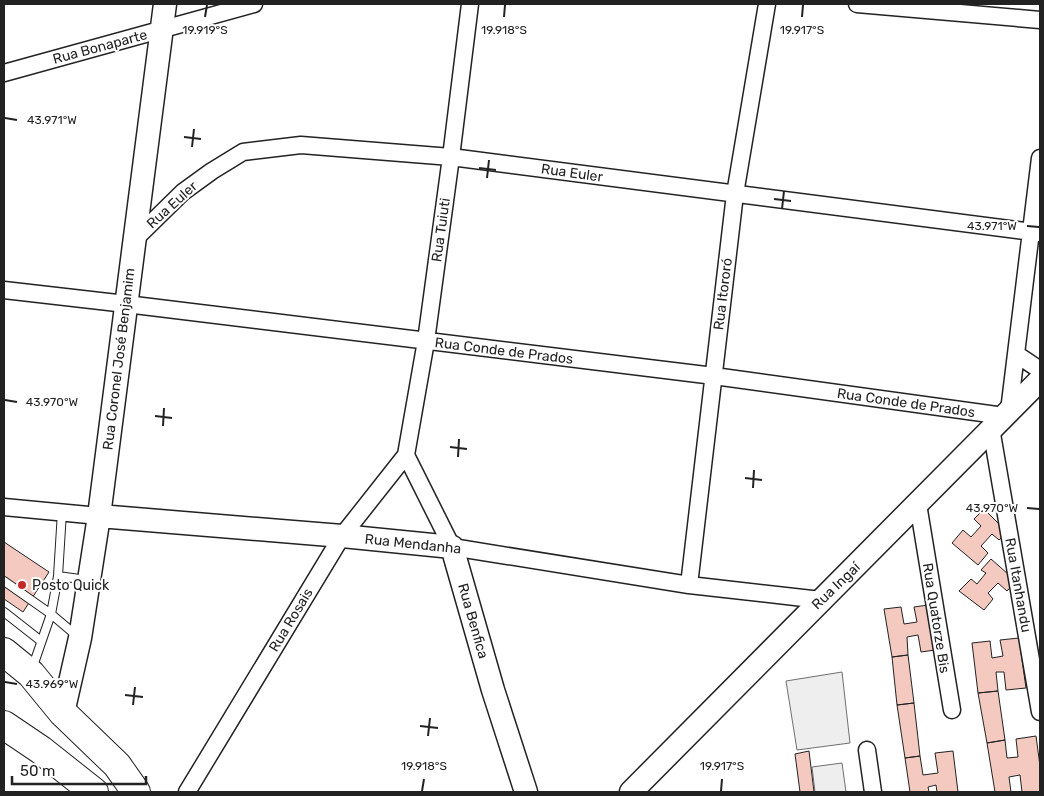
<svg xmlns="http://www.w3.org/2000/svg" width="1044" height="796" font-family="Rubik,sans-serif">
<rect width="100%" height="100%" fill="#fff"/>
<path fill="#eee" stroke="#6f6f6f" d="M842,672L850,743L797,750L786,681Z
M842,763L846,792H815L812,767Z"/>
<path fill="#f3c9c0" stroke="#222" d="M984,509L1007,532L999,540L992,534L981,546L988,553L978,565L952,543L963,530L971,537L981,526L974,519Z
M4,542L49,572L23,612L4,599Z
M991,559L1016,581L1007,591L998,583L988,593L993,599L984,610L959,591L971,579L977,584L986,573L981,570Z
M928,605L935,650L921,652L918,635L907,637L908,655L892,657L884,609L901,607L904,624L917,622L914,607Z
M1019,638L1026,688L1006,690L1004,672H996L998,691L978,693L972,643L990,641L992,658L1003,656L1000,640Z
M908,655L914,703L897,705L892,657Z
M998,691L1005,740L987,743L978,693Z
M914,703L920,756L905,758L897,705Z
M1036,736L1040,766V792H1022L1020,775L1009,777L1011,792H995L987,743L1005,740L1007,758L1018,757L1016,739Z
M809,751L814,792H800L795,754Z
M953,751L958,792H937L936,785L928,787L929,792H910L905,758L920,756L923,775L938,773L935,753Z"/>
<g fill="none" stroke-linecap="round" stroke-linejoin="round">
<g stroke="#222" stroke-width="10">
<path id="lane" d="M58,576L87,580
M4,581L51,614L77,636
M4,612L41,641
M32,669L51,614L58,576L62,512"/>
</g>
<g stroke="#222" stroke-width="19">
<path id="street" d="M857,4L1040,20
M4,73L254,4
M134,240L183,192L212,171L243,152L301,145L451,157L1040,233
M4,290L126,304L714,376L1004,416
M1016,354L1040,370
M1009,411L1040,158
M991,428L1040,712
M406,455L452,547L689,585L821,600
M918,504L952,710
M4,507L99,516
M689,585L735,194L767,4
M867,750L873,792
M187,792L342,536L406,455L426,341L451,157L470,4"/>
</g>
<g stroke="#222" stroke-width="25">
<path id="secondary" d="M99,516L342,536L452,547L493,690L526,792
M63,713L80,638L99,516L165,4
M631,792L1040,380"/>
</g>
<g stroke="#222" stroke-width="30">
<path id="highway" d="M4,652L31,674L63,713L117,765L136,792
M4,725L41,750L94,792"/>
</g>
<use href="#lane" stroke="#fff" stroke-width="8"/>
<use href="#street" stroke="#fff" stroke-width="16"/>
<use href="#secondary" stroke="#fff" stroke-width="22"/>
<use href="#highway" stroke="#fff" stroke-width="28"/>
</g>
<path fill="none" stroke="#222" stroke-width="2" d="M205,17L207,5M504,17L505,5M802,17L803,5M5,118L17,120M184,137L201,139M192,147L194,129M479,168L496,170M487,178L489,160M774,199L791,201M782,209L784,191M1027,226L1039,227M5,400L17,402M155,416L172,418M163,426L164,408M450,447L467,449M458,457L459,439M745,478L762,480M753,488L754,470M1027,508L1039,509M5,682L17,684M125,695L143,697M133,705L135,687M420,726L438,728M428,736L430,718M422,791L424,779M721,791L722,779"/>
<circle fill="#c62828" stroke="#fff" stroke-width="2" cx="22" cy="585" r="5"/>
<g text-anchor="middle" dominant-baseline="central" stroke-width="4" stroke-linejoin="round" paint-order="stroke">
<g font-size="14" fill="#222" stroke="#fff">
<text transform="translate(100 47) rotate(-15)">Rua Bonaparte</text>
<text transform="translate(572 173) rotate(8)">Rua Euler</text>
<text transform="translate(172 205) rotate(-42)">Rua Euler</text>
<text transform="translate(441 230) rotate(-82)">Rua Tuiuti</text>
<text transform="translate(723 294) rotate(-83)">Rua Itororó</text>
<text transform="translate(504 351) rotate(7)">Rua Conde de Prados</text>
<text transform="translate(119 359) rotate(-83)">Rua Coronel José Benjamim</text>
<text transform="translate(906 403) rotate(8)">Rua Conde de Prados</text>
<text transform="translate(413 544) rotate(6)">Rua Mendanha</text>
<text transform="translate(1018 585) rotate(80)">Rua Itanhandu</text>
<text transform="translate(836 586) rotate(-44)">Rua Ingaí</text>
<text transform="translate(936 618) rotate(81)">Rua Quatorze Bis</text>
<text transform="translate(291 620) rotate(-59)">Rua Rosais</text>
<text transform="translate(473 621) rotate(74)">Rua Benfica</text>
</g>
<g font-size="14" fill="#222" stroke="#fff" text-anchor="start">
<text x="32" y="585">Posto Quick</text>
</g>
</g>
<g font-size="12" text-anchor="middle" fill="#222" stroke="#fff" stroke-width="4" stroke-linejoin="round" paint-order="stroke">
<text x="205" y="34">19.919°S</text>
<text x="504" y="34">19.918°S</text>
<text x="802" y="34">19.917°S</text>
<text x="52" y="124">43.971°W</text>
<text x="992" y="230">43.971°W</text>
<text x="52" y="406">43.970°W</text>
<text x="992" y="512">43.970°W</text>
<text x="52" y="688">43.969°W</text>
<text x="424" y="770">19.918°S</text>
<text x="722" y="770">19.917°S</text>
</g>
<rect width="1044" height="796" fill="none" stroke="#222222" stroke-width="10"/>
<path d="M12 776v8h134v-8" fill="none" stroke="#222222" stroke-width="2.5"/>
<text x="20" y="776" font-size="15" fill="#222222" stroke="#ffffff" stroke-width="4" paint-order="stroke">50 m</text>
</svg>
